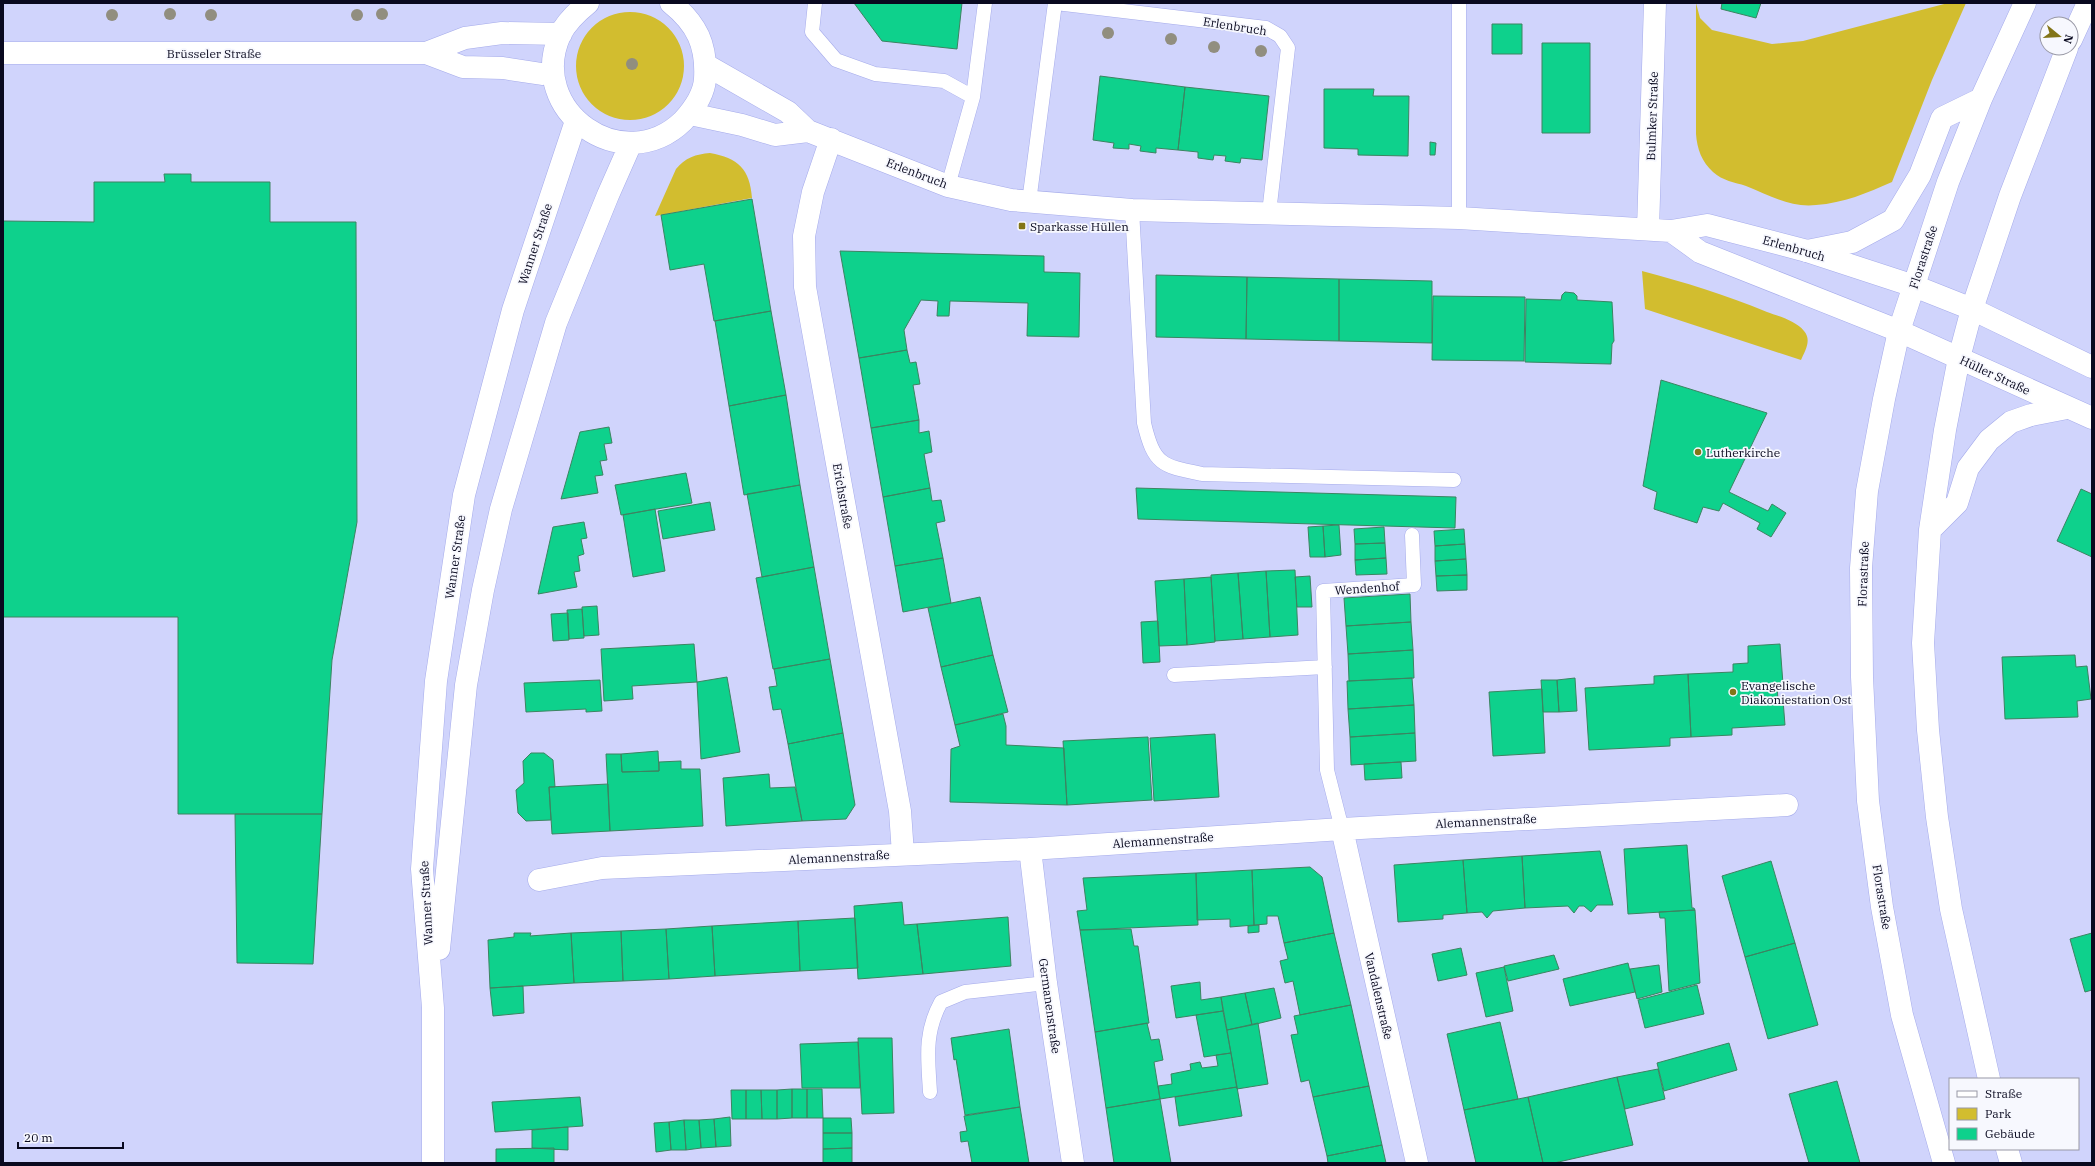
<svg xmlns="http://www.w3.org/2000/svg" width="2095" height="1166" font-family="'IBM Plex Serif',serif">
<rect width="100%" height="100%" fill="#d0d4fc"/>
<path fill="#d2bd2f" d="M1696,3L1700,18L1712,30L1772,44L1803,41L1948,3H1966L1932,80L1892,182C1867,193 1844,203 1816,205C1791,208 1769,195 1746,186C1734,182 1723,181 1713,172C1702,162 1697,149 1696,134Z
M576 66a54 54 0 1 1 108 0a54 54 0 1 1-108 0Z
M710,153C738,158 750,169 752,198L655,216L676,169C685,158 696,154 710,153Z
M1642,271C1684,282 1726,295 1767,312C1778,316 1796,321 1804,331C1812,340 1805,351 1801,360L1645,309Z"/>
<path fill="#0ed18c" stroke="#3c8461" d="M854,3H962L957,49L882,41Z
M1722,3H1761L1756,18L1721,9Z
M1492,24H1522V54H1492Z
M1542,43H1590V133H1542Z
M1100,76L1185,87L1178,150L1156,148V153L1140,151L1141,146L1129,144V149L1113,148L1114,143L1093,140Z
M1185,87L1269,96L1262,160L1241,158L1240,163L1225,161L1226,156L1214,155L1213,160L1198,158V152L1178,150Z
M1324,89H1374L1373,96H1409L1408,156L1358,155V149L1324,148Z
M1430,142L1436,143L1435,155H1430Z
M164,174H191V182H270V222H356L357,522L332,660L322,814H178V617H3V221L94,222V182H165Z
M752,199L771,311L714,321L704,264L670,270L661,215Z
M840,251L1044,256V272L1080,273L1079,337L1027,336L1028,303L950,301L949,316H937L938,301L921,300L904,330L907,350L859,358Z
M1156,275L1247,277L1246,339L1156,337Z
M1247,277L1339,279V341L1246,339Z
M1339,279L1432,281V343L1339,341Z
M1565,292L1574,293L1577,296V300L1612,302L1614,341L1612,344L1611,364L1525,362L1526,299L1561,300L1562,295Z
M1433,296L1525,297L1524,361L1432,360Z
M771,311L786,395L729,406L715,321Z
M907,350L910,363L916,362L920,384L913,385L919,420L871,428L859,358Z
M1661,380L1767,413L1729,492L1768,511L1772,504L1786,513L1771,537L1757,529L1760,523L1723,503L1719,511L1703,507L1697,523L1654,509L1657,492L1643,486Z
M786,395L800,485L744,495L729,406Z
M919,420V433L929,431L932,452L924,454L930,488L883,497L871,428Z
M609,427L612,443L604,444L607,460L600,461L603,475L595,476L598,493L561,499L580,432Z
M686,473L692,503L621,515L615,485Z
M800,485L814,567L762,577L747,494Z
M930,488L932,501L941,500L945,521L936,523L943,558L895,566L883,497Z
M1136,488L1456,497L1455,528L1138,519Z
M2081,489L2092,494V557L2057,541Z
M710,502L715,530L663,539L658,511Z
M655,509L665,571L633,577L623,515Z
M584,522L587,538L581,539L584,554L578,556L580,571L574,572L577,587L538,594L553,527Z
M1339,525L1341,555L1325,557L1323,526Z
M1323,526L1325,557H1310L1308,527Z
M1384,527L1385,543L1355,544L1354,529Z
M1464,529L1465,544L1435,546L1434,531Z
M1385,543L1386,558L1355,560V544Z
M1465,544L1466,559L1435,561V546Z
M943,558L951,603L903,612L895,566Z
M1386,558L1387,574L1356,575L1355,560Z
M1466,559L1467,575L1436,576L1435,561Z
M814,567L830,659L773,669L756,578Z
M1295,570L1298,635L1270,637L1266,571Z
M1266,571L1270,637L1243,639L1238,573Z
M1238,573L1243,639L1215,641L1211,575Z
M1467,575V590L1437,591L1436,576Z
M1310,576L1312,607H1297L1295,577Z
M1211,577L1215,642L1187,645L1184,579Z
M1184,579L1187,645L1159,646L1155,581Z
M1410,594L1411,622L1346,626L1344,598Z
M980,597L993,655L941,667L928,608Z
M597,606L599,635L584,636L582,607Z
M582,609L584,638L569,639L567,610Z
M568,613L569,640L553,641L551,614Z
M1158,621L1160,662L1143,663L1141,622Z
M1411,622L1413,650L1348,654L1346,626Z
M694,644L697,682L632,686L633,699L604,701L601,649Z
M1780,644L1783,684H1777L1778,701L1783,700L1785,725L1732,728V735L1691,737L1688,674L1733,672V664L1748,663V646Z
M1413,650L1414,678L1349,681L1348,654Z
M993,655L1008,712L955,725L941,667Z
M2075,655L2076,667L2087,666L2091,699L2077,701L2078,717L2005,719L2002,657Z
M830,659L843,733L788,744L781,709L773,710L769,687L777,686L774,669Z
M1688,674L1691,737L1670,738V746L1589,750L1585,688L1654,684V676Z
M727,677L740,752L701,759L697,682Z
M1412,678L1414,705L1348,709L1347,681Z
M1575,678L1577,711L1559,712L1557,680Z
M600,680L602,711L586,712V709L526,712L524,683Z
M1541,680H1557L1559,712H1543Z
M1542,689L1545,753L1493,756L1489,692Z
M1414,705L1415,733L1350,737L1348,709Z
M1003,714L1006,726V745L1064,748L1067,805L950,802L951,749L960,746L955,725Z
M843,733L855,805L846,819L802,821L788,744Z
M1415,733L1416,761L1351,765L1350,737Z
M1215,734L1219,797L1154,801L1150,738Z
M1148,737L1152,800L1067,805L1063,741Z
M658,751L659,771L622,772L621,754Z
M531,753H544L553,760L555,787H549L551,820L526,821L518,813L516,790L524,783L523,761Z
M606,754H621L622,772L659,771V762L681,761V769H700L703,826L610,831Z
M1401,762L1402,778L1365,780L1364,764Z
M769,774L770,788L795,787L802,821L726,826L723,778Z
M608,784L610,831L552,834L549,787Z
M235,814H322L313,964L237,963Z
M1687,845L1692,908H1694L1695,910L1628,914L1624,849Z
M1600,851L1613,905H1597L1591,912L1584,906H1579L1574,913L1568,906L1525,908L1522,856Z
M1522,856L1525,908L1493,911L1487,918L1482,912L1467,913L1463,860Z
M1463,860L1467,913L1443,915V919L1398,922L1394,865Z
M1771,861L1795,943L1745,957L1722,876Z
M1310,867L1322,877L1334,933L1284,943L1278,916H1267V924L1254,925L1252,870Z
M1252,870L1254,925L1230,927V919L1197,920L1196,873Z
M1196,873L1198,925L1080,930L1077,911L1087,910L1083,878Z
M902,902L904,925L917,924L923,974L858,979L854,906Z
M1695,910L1700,983L1669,991L1665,918H1660L1659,912Z
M1008,917L1011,966L923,974L917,924Z
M855,918L858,968L800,971L798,921Z
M798,921L800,971L715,976L712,926Z
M1259,925V932L1248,933V926Z
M712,926L715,976L669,979L666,929Z
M666,929L669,979L623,981L621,931Z
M1131,929L1134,946H1138L1149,1023L1095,1032L1080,930Z
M621,931L623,981L574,983L571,933Z
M514,933H531L530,936L571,933L574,983L490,988L488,940L514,937Z
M1334,933L1351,1005L1300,1015L1293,981L1285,983L1280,961L1288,959L1284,943Z
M2092,933V990L2085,992L2070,939Z
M1795,943L1818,1025L1768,1039L1745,957Z
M1461,948L1467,975L1438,981L1432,954Z
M1554,955L1559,969L1508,981L1504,966Z
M1628,963L1635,992L1570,1006L1563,979Z
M1659,965L1662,992L1637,999L1630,969Z
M1504,967L1513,1011L1486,1017L1476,973Z
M1200,982L1201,1000L1221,997L1223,1011L1176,1018L1171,986Z
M1697,985L1704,1014L1645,1028L1638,1000Z
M523,986L524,1013L493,1016L490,988Z
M1274,988L1281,1018L1252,1025L1245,993Z
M1245,993L1252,1025L1227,1030L1221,997Z
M1351,1005L1369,1086L1313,1097L1309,1080L1301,1082L1291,1035L1298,1034L1294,1016Z
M1223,1011L1231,1053L1204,1057L1196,1015Z
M1500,1022L1518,1099L1464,1110L1447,1034Z
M1147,1023L1151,1040L1159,1039L1163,1060L1154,1062L1160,1099L1106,1108L1095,1032Z
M1258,1023L1268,1084L1237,1089L1227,1030Z
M1009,1029L1020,1107L965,1115L956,1059L954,1060L951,1038Z
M858,1038H892L894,1113L862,1114Z
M858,1042L860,1088H802L800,1044Z
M1729,1043L1737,1070L1664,1091L1657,1063Z
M1231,1053L1237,1087L1160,1099L1158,1086L1172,1084L1171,1074L1191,1070L1190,1064L1200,1062L1202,1068L1218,1066L1216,1055Z
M1658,1069L1665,1099L1625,1109L1617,1077Z
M1617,1077L1633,1145L1554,1163H1543L1528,1097Z
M1837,1081L1860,1163H1809L1789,1094Z
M1369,1086L1382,1145L1327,1156L1313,1097Z
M1237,1087L1242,1116L1179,1126L1175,1097Z
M792,1089V1118L777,1119V1090Z
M792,1089H807V1118H792Z
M807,1089H822L823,1118H807Z
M731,1090H746V1119H732Z
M746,1090H761L762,1119H746Z
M761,1090H777V1119H762Z
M580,1097L583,1126L495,1132L492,1102Z
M1528,1097L1543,1163H1476L1464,1110Z
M1160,1099L1171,1163H1114L1106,1108Z
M1020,1107L1029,1163H972L968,1141L961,1142L960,1132L967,1131L964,1116Z
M730,1117L731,1146L716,1147L714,1119Z
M823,1118H851L852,1133H823Z
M714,1119L716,1147L701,1148L699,1120Z
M684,1120L686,1150H671L669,1122Z
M684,1120H699L701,1148L686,1150Z
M669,1122L671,1150L656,1152L654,1123Z
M568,1127V1150L532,1148V1130Z
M823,1133H852V1148L823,1149Z
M1382,1145L1386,1163H1328L1327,1156Z
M554,1148V1163H496V1149Z
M852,1148V1163H823V1149Z"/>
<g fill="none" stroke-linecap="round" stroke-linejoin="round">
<g stroke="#a5abea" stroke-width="15">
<path id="service" d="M815,3L812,32L836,60L875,74L944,81L973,97
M1056,3L1266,28L1280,36L1288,48L1269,213
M948,186L973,97L985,3
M1029,202L1055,3
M1132,210L1144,423C1154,465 1162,466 1202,474L1454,480
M1459,218V3
M1174,675L1325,667
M1342,829L1327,770L1323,591L1414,585L1412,535
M930,1092C928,1058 924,1033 941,1002L965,992L1046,983"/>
</g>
<g stroke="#a5abea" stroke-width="23">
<path id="minor" d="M588,3C577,12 566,22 560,35C526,111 623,179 683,121C693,110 704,94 705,79C707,45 697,24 671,3
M3,53H426L463,67L503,68L542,74L553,72
M426,53L465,38L502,33L561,34
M706,65L788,112L808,131L948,186L1011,200L1132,210L1459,218L1671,231L1707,225L1807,251L1914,286L1972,309L2092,367
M690,114L742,125L775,135L808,131
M831,139L813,192L804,236L805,287L900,811L903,854
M1648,229L1655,3
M1671,231L1700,252L1899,331L2092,418
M1342,829L1417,1163
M1030,849L1046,983L1073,1163
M539,880L602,868L1030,849L1342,829L1787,805
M439,949L466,685L483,590L501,509L556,323L608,195L631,143
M433,1163V1008L422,869L436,681L464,495L513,310L576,121"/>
</g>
<g stroke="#a5abea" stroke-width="23">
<path id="secondary" d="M2071,40L2088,3
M1807,251L1852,242L1893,220L1920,175L1942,118L1981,99
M1930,530L1957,503L1968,468L1989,440L2011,422L2031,415L2067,408
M1989,1079L1951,909L1937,817L1928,730L1923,643L1930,530L1945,430L1959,358L1972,309L2010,196L2067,48
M2007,1149L2011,1163
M1944,1163L1902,1015L1882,907L1868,801L1862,677L1861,568L1867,491L1884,399L1899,331L1948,182L1981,99L2025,3"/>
</g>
<use href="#service" stroke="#fff" stroke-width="14"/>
<use href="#minor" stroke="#fff" stroke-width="22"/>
<use href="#secondary" stroke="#fff" stroke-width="22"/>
</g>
<g fill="#918e7f">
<circle cx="170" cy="14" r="6"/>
<circle cx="382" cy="14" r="6"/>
<circle cx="112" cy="15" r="6"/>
<circle cx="211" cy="15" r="6"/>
<circle cx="357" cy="15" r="6"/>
<circle cx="1108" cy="33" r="6"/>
<circle cx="1171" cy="39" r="6"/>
<circle cx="1214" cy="47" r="6"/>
<circle cx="1261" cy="51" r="6"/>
<circle cx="632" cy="64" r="6"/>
</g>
<g fill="#837518" stroke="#f7f8fe" stroke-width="1.5">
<rect x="1018" y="222" width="8" height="8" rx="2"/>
<circle cx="1698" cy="452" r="4"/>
<circle cx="1733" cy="692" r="4"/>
</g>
<g text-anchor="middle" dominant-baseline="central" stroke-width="3.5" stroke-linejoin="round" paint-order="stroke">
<g font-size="12" fill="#09091f" stroke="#f7f8fe">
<text transform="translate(1235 26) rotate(9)">Erlenbruch</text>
<text x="214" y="53">Brüsseler Straße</text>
<text transform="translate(1652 116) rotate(-88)">Bulmker Straße</text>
<text transform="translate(917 173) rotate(21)">Erlenbruch</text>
<text transform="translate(535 244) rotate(-72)">Wanner Straße</text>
<text transform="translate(1794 248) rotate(16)">Erlenbruch</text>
<text transform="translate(1923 257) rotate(-72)">Florastraße</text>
<text transform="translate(1995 375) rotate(25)">Hüller Straße</text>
<text transform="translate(843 496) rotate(80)">Erichstraße</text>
<text transform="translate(455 557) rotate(-82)">Wanner Straße</text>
<text transform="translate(1863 574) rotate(-88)">Florastraße</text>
<text transform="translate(1367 588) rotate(-4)">Wendenhof</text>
<text transform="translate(1486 821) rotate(-3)">Alemannenstraße</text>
<text transform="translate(1163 840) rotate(-4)">Alemannenstraße</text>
<text transform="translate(839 857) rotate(-3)">Alemannenstraße</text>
<text transform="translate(1882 897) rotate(81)">Florastraße</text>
<text transform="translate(426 903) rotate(-93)">Wanner Straße</text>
<text transform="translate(1379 996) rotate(77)">Vandalenstraße</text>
<text transform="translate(1050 1006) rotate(82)">Germanenstraße</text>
</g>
<g font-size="12" fill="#09091f" stroke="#f7f8fe" text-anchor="start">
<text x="1030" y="226">Sparkasse Hüllen</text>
<text x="1706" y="452">Lutherkirche</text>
<text x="1741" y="685">Evangelische<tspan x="1741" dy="14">Diakoniestation Ost</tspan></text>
</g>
</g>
<rect width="2095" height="1166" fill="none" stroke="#09091f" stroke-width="8"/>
<rect x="1949" y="1078" width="130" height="72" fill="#f7f8fe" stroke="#9898a5"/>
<rect x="1957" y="1091" width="20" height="6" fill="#ffffff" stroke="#9898a5"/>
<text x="1985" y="1098" font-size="12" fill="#09091f">Straße</text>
<rect x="1957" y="1108" width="20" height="12" fill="#d2bd2f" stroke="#9898a5"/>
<text x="1985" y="1118" font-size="12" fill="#09091f">Park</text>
<rect x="1957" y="1128" width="20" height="12" fill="#0ed18c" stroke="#9898a5"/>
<text x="1985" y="1138" font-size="12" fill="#09091f">Gebäude</text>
<g transform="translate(2059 36) rotate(108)"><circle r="19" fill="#f7f8fe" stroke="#9898a5"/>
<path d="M0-3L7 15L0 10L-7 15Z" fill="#837518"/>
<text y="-6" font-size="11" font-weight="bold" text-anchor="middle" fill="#09091f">N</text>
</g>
<path d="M18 1142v6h105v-6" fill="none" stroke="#09091f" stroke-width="2"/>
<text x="24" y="1142" font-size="12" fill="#09091f" stroke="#f7f8fe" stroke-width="3" paint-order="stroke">20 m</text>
</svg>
